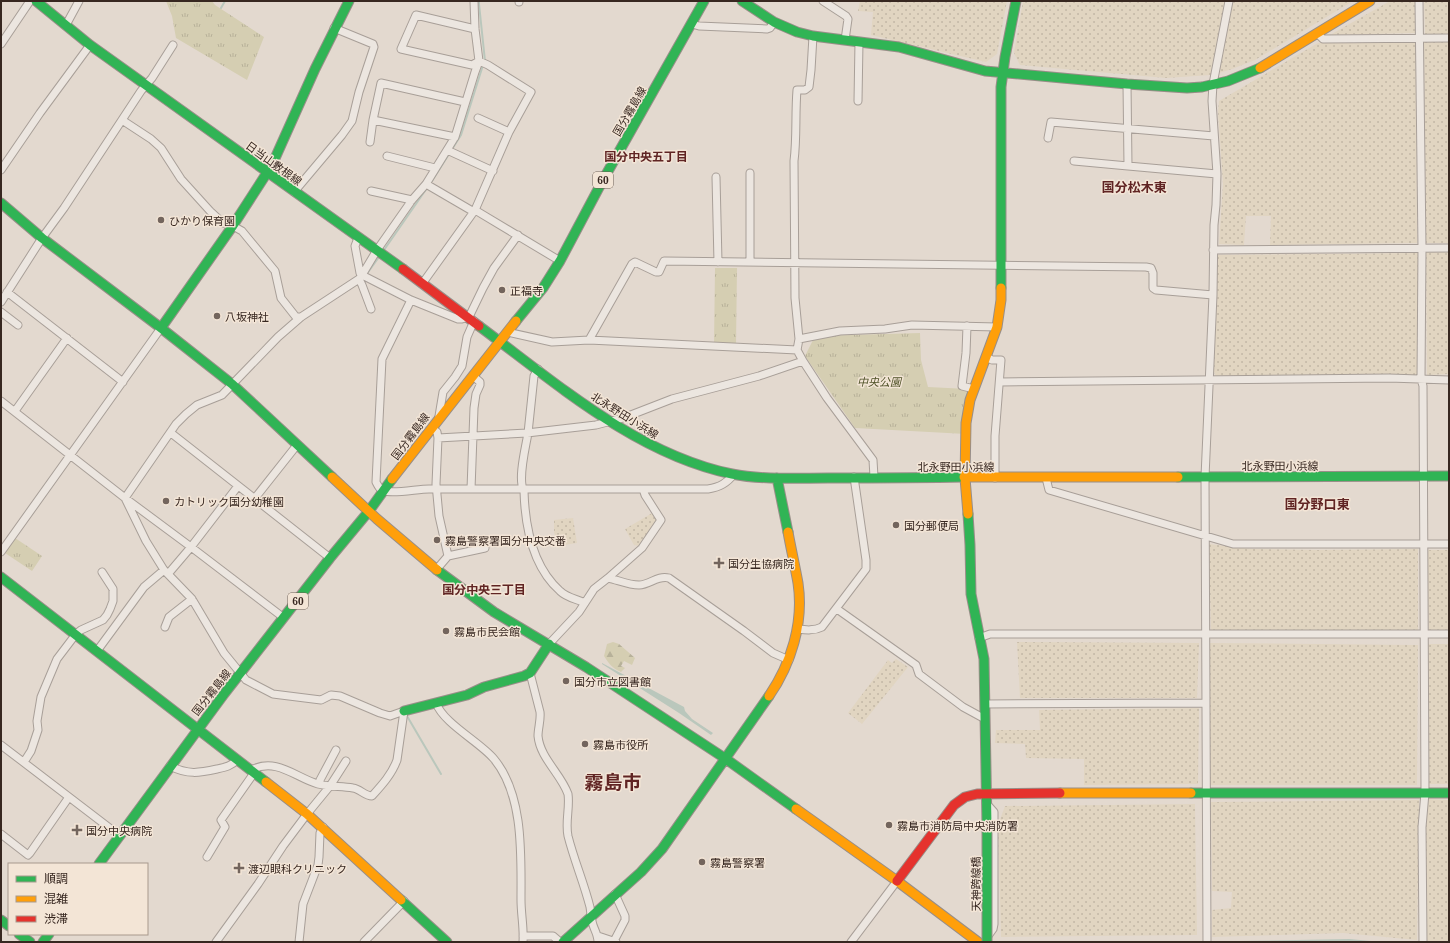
<svg xmlns="http://www.w3.org/2000/svg" width="1450" height="943" font-family="'Noto Serif','Noto Sans JP',serif">
<defs>
<pattern id="farmland-dots" width="8" height="8" patternUnits="userSpaceOnUse"><rect width="8" height="8" fill="#e1d5c1"/><path d="M2 2h.1M6 6h.1" fill="none" stroke="#c2b7a6" stroke-width="1.8" stroke-linecap="round"/></pattern>
<pattern id="grass-tufts" width="24" height="20" patternUnits="userSpaceOnUse"><rect width="24" height="20" fill="#d5ceb2"/><path d="M3 7l-1-3M5 7V3M7 7l1-3M15 17l-1-3M17 17v-4M19 17l1-3" fill="none" stroke="#b7b199"/></pattern>
<pattern id="forest-firs" width="22" height="20" patternUnits="userSpaceOnUse"><rect width="22" height="20" fill="#d5ceb2"/><path d="M5 1l3.5 6h-7zM16 11l3.5 6h-7z" fill="#b7b199"/></pattern>
</defs>
<rect width="100%" height="100%" fill="#e3d9cf"/>
<path fill="url(#farmland-dots)" d="M860,1H1007L997,54L986,62L871,35L873,12L858,11Z
M1023,1H1225L1211,75L1166,78L1020,65L1014,53Z
M1233,1H1353L1255,60L1232,69L1219,73Z
M1390,1H1415V33L1330,35Z
M1424,1H1449V34H1425Z
M1424,41H1449V243H1426Z
M1416,42L1417,243L1270,245L1271,216H1246L1244,245L1219,244L1223,184L1218,112L1219,101L1318,43Z
M1426,252H1449V374L1427,375Z
M1418,253V375L1216,377L1213,369L1217,255Z
M654,512L658,518L649,535L639,546L634,545L625,529Z
M573,518L577,543L558,546L554,532V520Z
M1209,544L1252,549L1317,550L1418,549V634L1211,633Z
M1426,550H1449V631H1429Z
M1017,642L1199,643L1197,698H1020Z
M1210,643L1418,645L1417,785H1208Z
M1428,644H1449V784H1427Z
M896,659L908,667L862,724L848,713L888,660L892,663Z
M1199,708L1198,784L1084,785V759L1026,758L1025,744L995,743L996,730H1040L1039,710Z
M1425,799L1449,800V942H1426Z
M1419,800L1417,940L1343,933L1212,937V910L1231,908L1232,892L1212,891L1211,802Z
M1195,804L1197,935L1001,937L998,825L1005,806Z"/>
<path fill="url(#grass-tufts)" d="M166,1H212L215,5L264,37L247,80L176,38L172,16Z
M715,268H737L736,345H714Z
M920,333L921,360L928,387L968,389L966,434L855,428L805,356L815,336Z
M15,538L42,556L32,571L5,553Z"/>
<path fill="url(#forest-firs)" d="M613,642L619,644L635,658L632,665L624,661L621,666L625,668L621,672C612,668 609,664 604,656L607,644Z"/>
<path fill="#bac7bc" d="M602,663L684,707L685,711L692,719L713,733L711,735L679,713L602,664Z"/>
<g fill="none" stroke-linecap="round" stroke-linejoin="round">
<path stroke="#bac7bc" stroke-width="2" d="M479,1V4L485,61
M221,8L225,1
M432,181L461,135L483,65
M384,250L427,188
M366,275L379,257
M407,716L441,774
M999,942H1010
M1238,942L1349,940L1371,942"/>
<g stroke="#a89f98" stroke-width="9">
<path id="street" d="M823,1L846,16L848,19L845,40
M1419,1L1422,248L1421,379L1423,386L1425,793L1422,827L1423,942
M519,2V1
M692,24L699,26L767,29L770,28L774,22
M66,25L79,1
M1317,33L1323,39L1449,38
M813,36L811,70L809,87L805,90H797C795,114 797,138 794,161L795,298L799,339L797,350L803,361L827,398L873,460L874,477
M1,44L30,1
M1127,84L1128,166L1217,174
M858,101L859,42
M478,118L509,132
M122,120L151,139L161,148L181,179L210,211L223,223L233,226L242,231L275,271L281,298L296,317H301
M455,137L373,120L381,83L465,102
M1048,138L1051,122L1214,136
M370,142L373,120
M447,150L493,171
M387,156L435,168
M1074,161L1128,166
M1,170L40,113L90,45
M716,177L718,262
M426,184L474,212
M371,191L412,200
M294,192L342,135L352,121L359,92L374,47L373,44L334,28
M475,210L560,261
M358,238L355,246L360,273L362,275L377,250L412,200L426,184L455,137L475,72L479,61L475,29L474,1
M1213,250L1449,248
M750,262V173
M359,279L362,285L371,309
M422,284L475,210L509,132L531,92L488,65L479,61L472,65L401,49L416,15L475,29
M7,292L123,382
M411,300L382,359L376,482C378,486 380,490 384,491C394,494 418,489 429,489H708C720,487 727,483 734,474
M1,302L42,238L64,208L141,91L152,78L173,45
M1,312L18,325
M967,326L966,353L962,386L974,389
M507,332L552,342L589,340L797,350
M799,339L840,331L885,329L912,325L997,327
M589,340L632,264L635,262L656,272H659L664,261L1146,267L1151,268L1153,273V288L1156,290L1213,295
M986,357L992,360H1001L995,436V478
M538,369L534,376C532,395 530,414 528,433C526,446 517,480 524,491C525,526 533,567 560,591C567,598 577,599 585,603
M1000,382L1389,378L1449,380
M1,401L125,498L191,547L284,618
M15,411L67,338
M439,416L443,392L455,377L462,366L467,337L474,321
M432,428L437,432L438,438L436,484L439,516L448,556L436,570
M171,433L330,558
M438,438L527,433L596,425L623,418L672,399L759,376L803,361
M1046,478L1049,490L1233,544H1449
M471,489L474,408L476,394L480,385V382L473,376
M255,498L297,445
M1,552L161,328
M448,556L485,548
M168,574L191,547L238,486
M608,578L642,548L661,520L645,495L643,489
M837,609L916,665L919,674L963,707L985,719
M165,627L169,617L192,599
M797,629C806,630 814,631 822,627L866,569V560L854,477
M979,638L990,634H1449
M549,644L579,612L594,589L608,578C618,580 628,585 639,585C650,585 657,575 669,578L744,631L773,653L789,660
M97,651L144,587L164,570
M530,673L540,712C541,720 538,728 538,736C540,758 561,774 568,794C570,808 565,822 568,836C574,860 584,883 590,907C591,913 591,919 593,925C595,931 598,935 598,942
M436,703C444,724 480,742 494,759C524,795 521,856 521,900C521,914 524,928 523,942
M985,704L1206,703
M404,711L390,716L380,713L340,696L331,695L321,700L273,694L246,680L224,653L192,599L164,570L146,541L125,498L176,424L186,414L197,405L222,395L278,337L301,317L359,279L362,275L411,300L458,319H462L469,317L483,288L494,268L518,235
M1,745L120,836
M24,762L31,751L38,730L37,721L41,697L57,659L76,634L81,630L103,620L107,615L110,609L113,601V589L102,572
M170,766C188,775 199,773 217,769C226,767 231,766 237,760
M251,770C277,757 296,778 318,784C330,787 341,786 353,788C360,789 365,796 372,796C382,785 392,774 397,760L404,711
M320,784V780L336,750
M986,803L994,812V924L993,929L988,936
M1,834L28,855L30,853L69,797
M207,857L225,827L221,820L254,773
M523,936H553L560,942
M598,936L616,942
M614,941L625,920V916L615,894
M216,942L258,884L283,846L307,814L330,786L346,761
M299,942L303,904L318,865L319,857L320,833L323,827
M364,942L404,901
M851,942L897,881
M1207,942L1205,477L1213,295L1214,225L1216,205L1217,174L1212,101L1213,84L1229,1"/>
</g>
<g stroke="#988e88" stroke-width="11">
<path id="fast" d="M36,1L90,45L403,269
M742,1L774,22L797,32L813,36L899,47L985,71L1127,84L1187,88L1202,87L1228,81L1260,68
M1,203L42,238L161,328L232,384L332,477
M1001,288V87L1005,57L1016,1
M516,321L543,288L560,261L603,180L704,1
M479,326C556,383 636,454 732,474C763,480 797,478 828,478C874,478 919,478 964,477
M161,328L232,227L272,165L315,69L349,1
M1178,477L1449,476
M777,478L788,532
M968,514L970,545L971,594L984,659L987,826
M437,570L494,612L586,667L726,759L796,809
M1,577L266,782
M404,711L467,695L484,687L524,676L530,673L549,644
M1191,793H1449
M99,864L224,694L330,558L369,511L392,479
M401,900L447,942
M1,920L9,926
M19,934L30,942
M43,942L49,934
M563,942L641,872L662,849L769,696"/>
</g>
<g stroke="#988e88" stroke-width="11">
<path id="slow" d="M1260,68L1370,1
M332,477L377,519L437,570
M964,477H1178
M392,479L516,321
M968,514L965,478L966,423L970,400L997,327L1001,300V288
M769,696C791,664 804,623 798,583C795,566 791,549 788,532
M266,782L307,814L401,900
M1060,793H1191
M796,809L897,881L978,942"/>
</g>
<g stroke="#988e88" stroke-width="11">
<path id="jam" d="M403,269L479,326
M897,881L954,805L965,797L977,794L1060,793"/>
</g>
<use href="#street" stroke="#ece6e0" stroke-width="7"/>
<use href="#fast" stroke="#30b455" stroke-width="9"/>
<use href="#slow" stroke="#ff9f0a" stroke-width="9"/>
<use href="#jam" stroke="#e5322d" stroke-width="9"/>
<g stroke="#988e88" stroke-width="11" stroke-linecap="butt">
<path id="fast-bridge" d="M987,826V942"/>
</g>
<use href="#fast-bridge" stroke="#30b455" stroke-width="9"/>
</g>
<g fill="#73655d" stroke="#f3e5d6" stroke-width="1.5">
<circle cx="161" cy="220" r="4"/>
<circle cx="502" cy="290" r="4"/>
<circle cx="217" cy="316" r="4"/>
<circle cx="166" cy="501" r="4"/>
<circle cx="896" cy="525" r="4"/>
<circle cx="437" cy="540" r="4"/>
<path d="M717 557h4v4h4v4h-4v4h-4v-4h-4v-4h4z"/>
<circle cx="446" cy="631" r="4"/>
<circle cx="566" cy="681" r="4"/>
<circle cx="585" cy="744" r="4"/>
<circle cx="889" cy="825" r="4"/>
<path d="M75 824h4v4h4v4h-4v4h-4v-4h-4v-4h4z"/>
<circle cx="702" cy="862" r="4"/>
<path d="M237 862h4v4h4v4h-4v4h-4v-4h-4v-4h4z"/>
</g>
<g text-anchor="middle" dominant-baseline="central" stroke-width="3" stroke-linejoin="round" paint-order="stroke">
<g fill="#f3e5d6" stroke="#6f6057" stroke-width="1">
<rect x="593" y="172" width="20" height="16" rx="3"/>
<rect x="288" y="593" width="20" height="16" rx="3"/>
</g>
<g font-size="10" font-weight="bold" fill="#372720">
<text x="603" y="180">60</text>
<text x="298" y="601">60</text>
</g>
<g font-size="11" fill="#372720" stroke="#f3e5d6">
<text transform="translate(629 111) rotate(-60)">国分霧島線</text>
<text transform="translate(274 163) rotate(36)">日当山敷根線</text>
<text transform="translate(625 415) rotate(32)">北永野田小浜線</text>
<text transform="translate(410 436) rotate(-53)">国分霧島線</text>
<text x="1280" y="465">北永野田小浜線</text>
<text x="956" y="466">北永野田小浜線</text>
<text transform="translate(211 692) rotate(-52)">国分霧島線</text>
<text transform="translate(975 884) rotate(-90)">天神跨線橋</text>
</g>
<g font-size="11" fill="#372720" stroke="#f3e5d6" text-anchor="start">
<text x="169" y="220">ひかり保育園</text>
<text x="510" y="290">正福寺</text>
<text x="225" y="316">八坂神社</text>
<text x="174" y="501">カトリック国分幼稚園</text>
<text x="904" y="525">国分郵便局</text>
<text x="445" y="540">霧島警察署国分中央交番</text>
<text x="728" y="563">国分生協病院</text>
<text x="454" y="631">霧島市民会館</text>
<text x="574" y="681">国分市立図書館</text>
<text x="593" y="744">霧島市役所</text>
<text x="897" y="825">霧島市消防局中央消防署</text>
<text x="86" y="830">国分中央病院</text>
<text x="710" y="862">霧島警察署</text>
<text x="248" y="868">渡辺眼科クリニック</text>
</g>
<g font-size="11" font-style="italic" fill="#4f5228" stroke="#f3e5d6">
<text x="879" y="381">中央公園</text>
</g>
<g font-size="12" font-weight="bold" fill="#602423" stroke="#f3e5d6">
<text x="646" y="156">国分中央五丁目</text>
<text x="484" y="589">国分中央三丁目</text>
</g>
<g font-size="13" font-weight="bold" fill="#602423" stroke="#f3e5d6">
<text x="1134" y="187">国分松木東</text>
<text x="1317" y="504">国分野口東</text>
</g>
<g font-size="19" font-weight="bold" fill="#602423" stroke="#f3e5d6">
<text x="613" y="782">霧島市</text>
</g>
</g>
<rect width="1450" height="943" fill="none" stroke="#372720" stroke-width="4"/>
<rect x="8" y="863" width="140" height="72" fill="#f3e5d6" stroke="#a8998d"/>
<rect x="16" y="876" width="20" height="6" fill="#30b455" stroke="#a8998d"/>
<text x="44" y="883" font-size="12" fill="#372720">順調</text>
<rect x="16" y="896" width="20" height="6" fill="#ff9f0a" stroke="#a8998d"/>
<text x="44" y="903" font-size="12" fill="#372720">混雑</text>
<rect x="16" y="916" width="20" height="6" fill="#e5322d" stroke="#a8998d"/>
<text x="44" y="923" font-size="12" fill="#372720">渋滞</text>
</svg>
